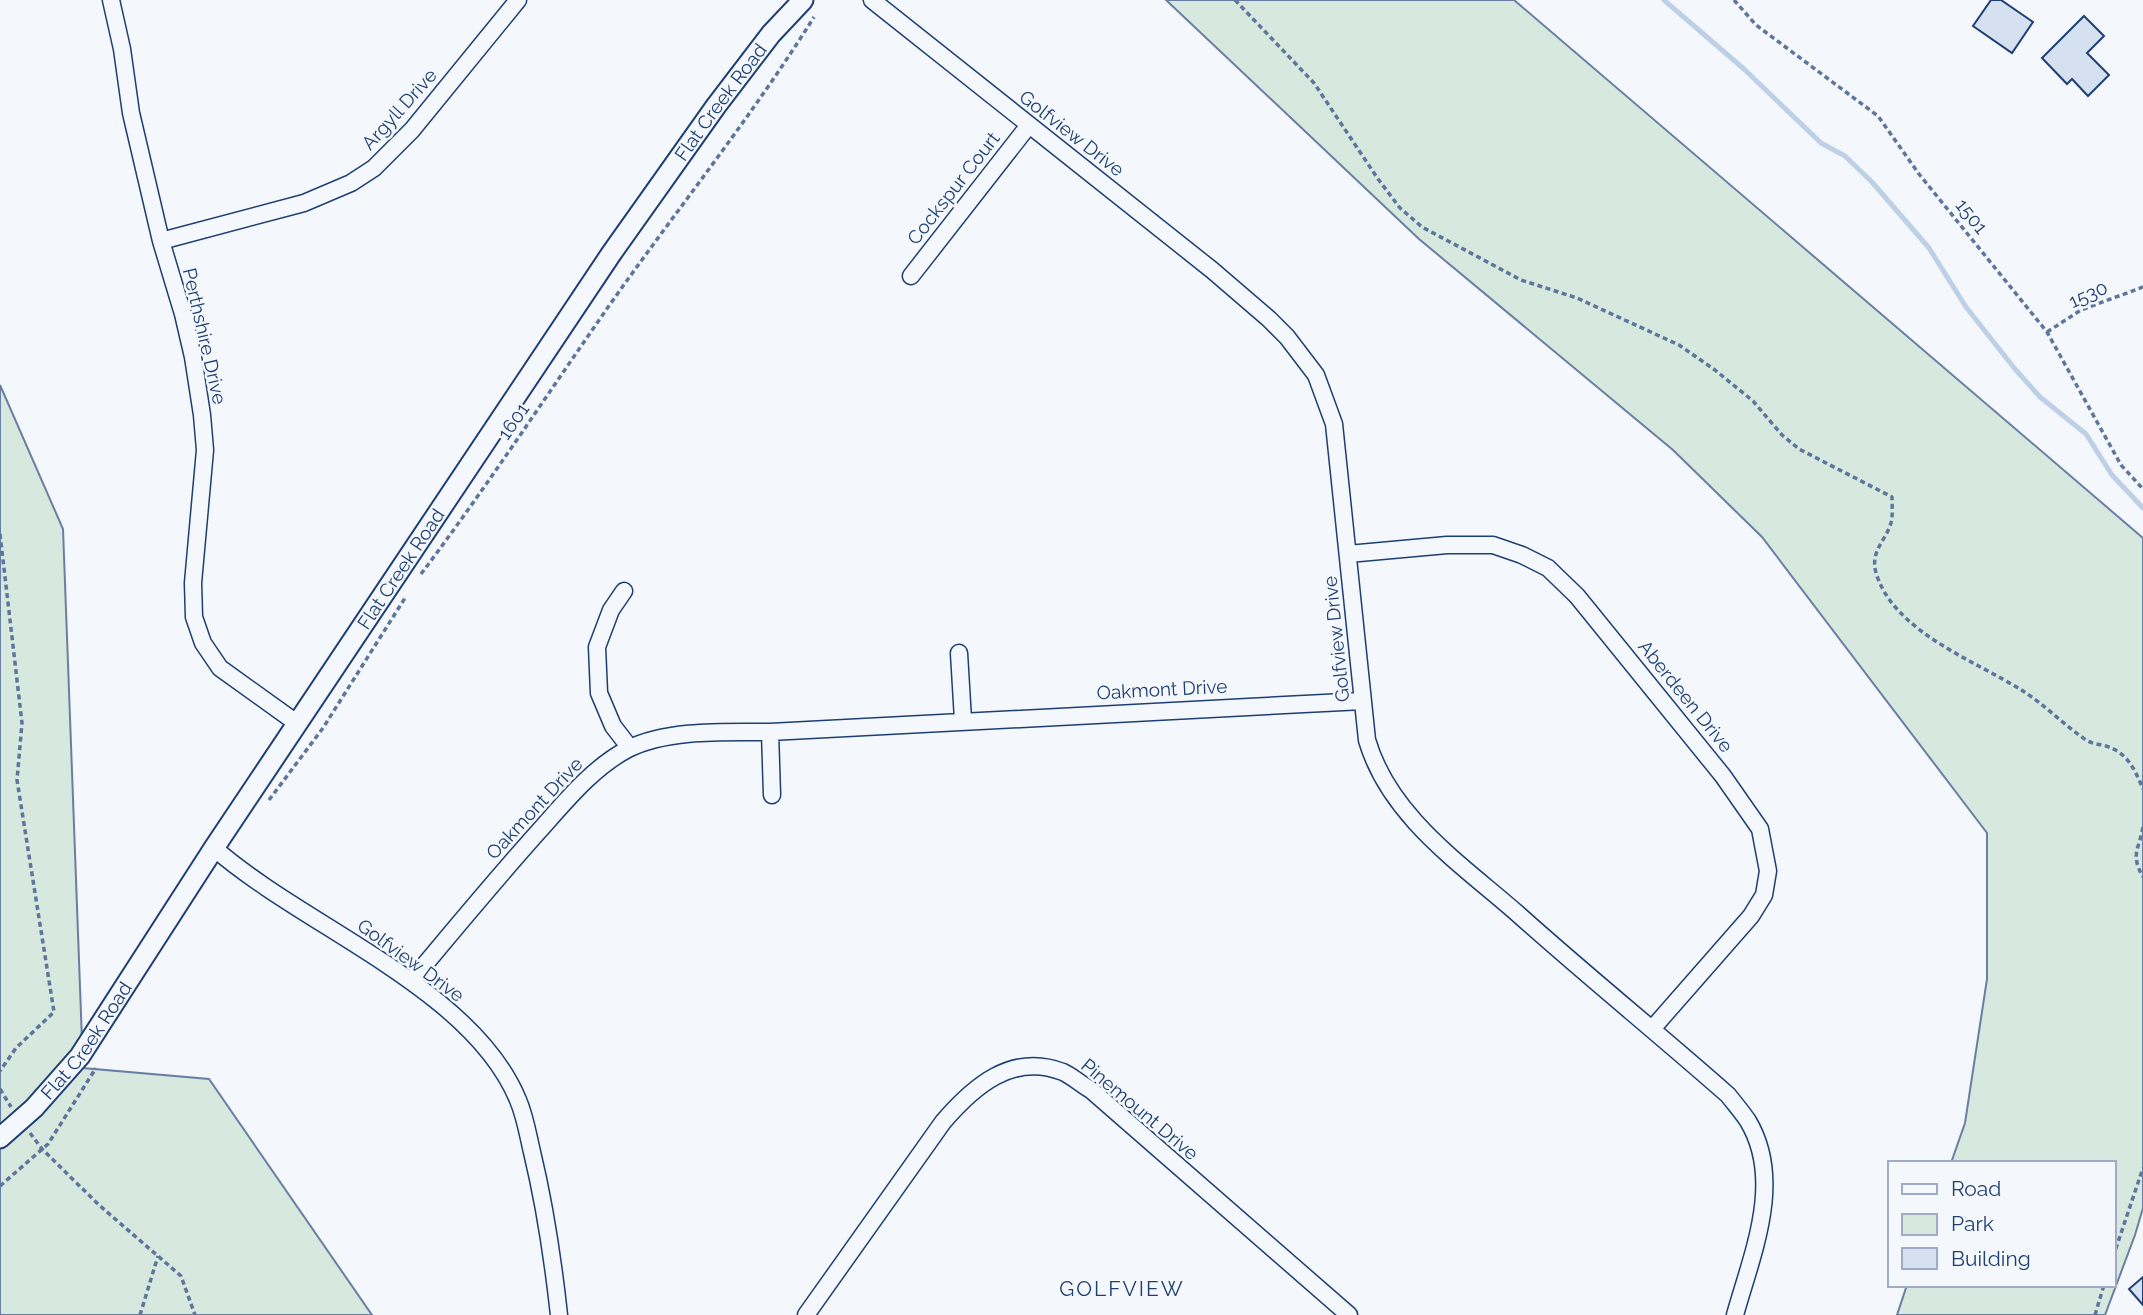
<svg xmlns="http://www.w3.org/2000/svg" width="2143" height="1315" font-family="Raleway,sans-serif">
<rect width="100%" height="100%" fill="#f4f7fb"/>
<path fill="#d7e8df" stroke="#687fa3" stroke-width="2" d="M1166,0H1514L2143,538V1208L2135,1235L2105,1315H1897L1907,1285H2113V1163H1951L1965,1123L1987,979V833L1762,537L1673,450L1419,239Z
M0,385L63,529L83,1068L209,1079L372,1315H0Z"/>
<g fill="none" stroke-linecap="round" stroke-linejoin="round">
<path stroke="#bed0e5" stroke-width="5" d="M1664,0L1744,69L1821,143L1845,156L1872,182L1929,248L1966,307L2015,369L2040,397L2086,434L2112,475L2143,508"/>
</g>
<path fill="#d5e0f0" stroke="#1d3f73" stroke-width="2" d="M1991,0H2001L2033,22L2012,53L1973,26Z
M2084,16L2104,36L2087,53L2109,75L2088,96L2072,79L2067,84L2042,58Z
M2143,1277V1305L2129,1289Z"/>
<g fill="none" stroke-linecap="round" stroke-linejoin="round">
<g stroke="#1d3f73" stroke-width="19">
<path id="minor" d="M111,0L122,49L131,113L161,241L183,314L193,357L202,415L205,450L193,583L194,617L203,643L220,668L298,724
M872,0L1212,270L1269,319L1287,337L1316,375L1334,424L1367,740C1389,816 1461,864 1518,914C1587,976 1659,1034 1728,1095C1735,1104 1742,1112 1748,1121C1784,1181 1752,1254 1735,1315
M161,241L304,203L351,183L374,168L412,130L518,0
M911,276L1029,125
M1348,554L1447,545H1493L1522,555L1548,568L1577,596L1723,776L1760,829L1768,871L1764,895L1751,916L1652,1029
M624,591L611,610L597,647L599,693L613,726L630,748
M959,653L963,720
M770,732L772,795
M214,848C304,927 472,988 518,1100C525,1116 528,1135 532,1152C545,1206 553,1260 559,1315
M411,981C453,931 495,880 539,831C565,802 592,768 628,749C667,729 727,732 770,732L1363,701
M806,1315L943,1122C973,1087 1012,1052 1063,1072C1072,1076 1082,1085 1091,1090L1349,1315"/>
</g>
<g stroke="#1d3f73" stroke-width="23">
<g id="tertiary">
<path id="s1" d="M0,1138L34,1108L80,1056L214,848L611,254L716,106L771,34L803,0"/>
</g>
</g>
<path stroke="#5e769c" stroke-width="3.5" stroke-dasharray="5 3.5" stroke-linecap="butt" d="M1235,0L1314,83L1378,179L1400,208L1422,227L1521,280L1577,298L1679,345L1715,370L1753,401L1782,435L1799,449L1892,497C1892,505 1893,515 1891,523C1885,542 1870,551 1876,573C1894,632 1974,660 2023,691C2045,705 2064,725 2086,740C2092,744 2099,744 2106,746C2128,753 2135,770 2143,789
M1734,0L1756,25L1878,116L1919,174L2047,332L2121,465L2143,489
M2047,332L2081,310L2143,287
M0,534L22,723L17,780L54,1012L16,1048L0,1071
M421,574C492,480 555,382 623,286C687,197 756,110 814,17
M269,800L323,728L405,598
M2143,827C2139,850 2130,854 2143,877
M0,1089L11,1107
M30,1133L42,1149L99,1205L181,1276L195,1315
M0,1186L48,1144L96,1068
M2113,1257L2143,1168
M140,1315L158,1256
M2095,1315L2104,1285"/>
<use href="#minor" stroke="#f4f7fb" stroke-width="16"/>
<use href="#tertiary" stroke="#f4f7fb" stroke-width="19"/>
</g>
<g text-anchor="middle" dominant-baseline="central" stroke-width="5" stroke-linejoin="round" paint-order="stroke">
<g font-size="19" fill="#1d3f73" stroke="#f4f7fb">
<text stroke="none"><textPath href="#s1" startOffset="1264">Flat Creek Road</textPath></text>
<text transform="translate(399 109) rotate(-48)">Argyll Drive</text>
<text transform="translate(1072 133) rotate(38)">Golfview Drive</text>
<text transform="translate(953 188) rotate(-52)">Cockspur Court</text>
<text transform="translate(1972 216) rotate(51)">1501</text>
<text transform="translate(2088 294) rotate(-24)">1530</text>
<text transform="translate(205 336) rotate(77)">Perthshire Drive</text>
<text transform="translate(513 421) rotate(-55)">1601</text>
<text stroke="none"><textPath href="#s1" startOffset="698">Flat Creek Road</textPath></text>
<text transform="translate(1336 639) rotate(-96)">Golfview Drive</text>
<text transform="translate(1162 689) rotate(-3)">Oakmont Drive</text>
<text transform="translate(1686 696) rotate(51)">Aberdeen Drive</text>
<text transform="translate(534 808) rotate(-47)">Oakmont Drive</text>
<text transform="translate(411 960) rotate(36)">Golfview Drive</text>
<text stroke="none"><textPath href="#s1" startOffset="131">Flat Creek Road</textPath></text>
<text transform="translate(1140 1109) rotate(40)">Pinemount Drive</text>
</g>
<g font-size="21" letter-spacing="2" fill="#1d3f73" stroke="#f4f7fb">
<text x="1122" y="1288">GOLFVIEW</text>
</g>
</g>
<rect x="1888" y="1161" width="228" height="126" fill="#f4f7fb" stroke="#9eadc5" stroke-width="2"/>
<rect x="1902" y="1184" width="35" height="10" fill="#f4f7fb" stroke="#9eadc5" stroke-width="2"/>
<text x="1951" y="1196" font-size="21" fill="#1d3f73">Road</text>
<rect x="1902" y="1214" width="35" height="21" fill="#d7e8df" stroke="#9eadc5" stroke-width="2"/>
<text x="1951" y="1231" font-size="21" fill="#1d3f73">Park</text>
<rect x="1902" y="1248" width="35" height="21" fill="#d5e0f0" stroke="#9eadc5" stroke-width="2"/>
<text x="1951" y="1266" font-size="21" fill="#1d3f73">Building</text>
</svg>
